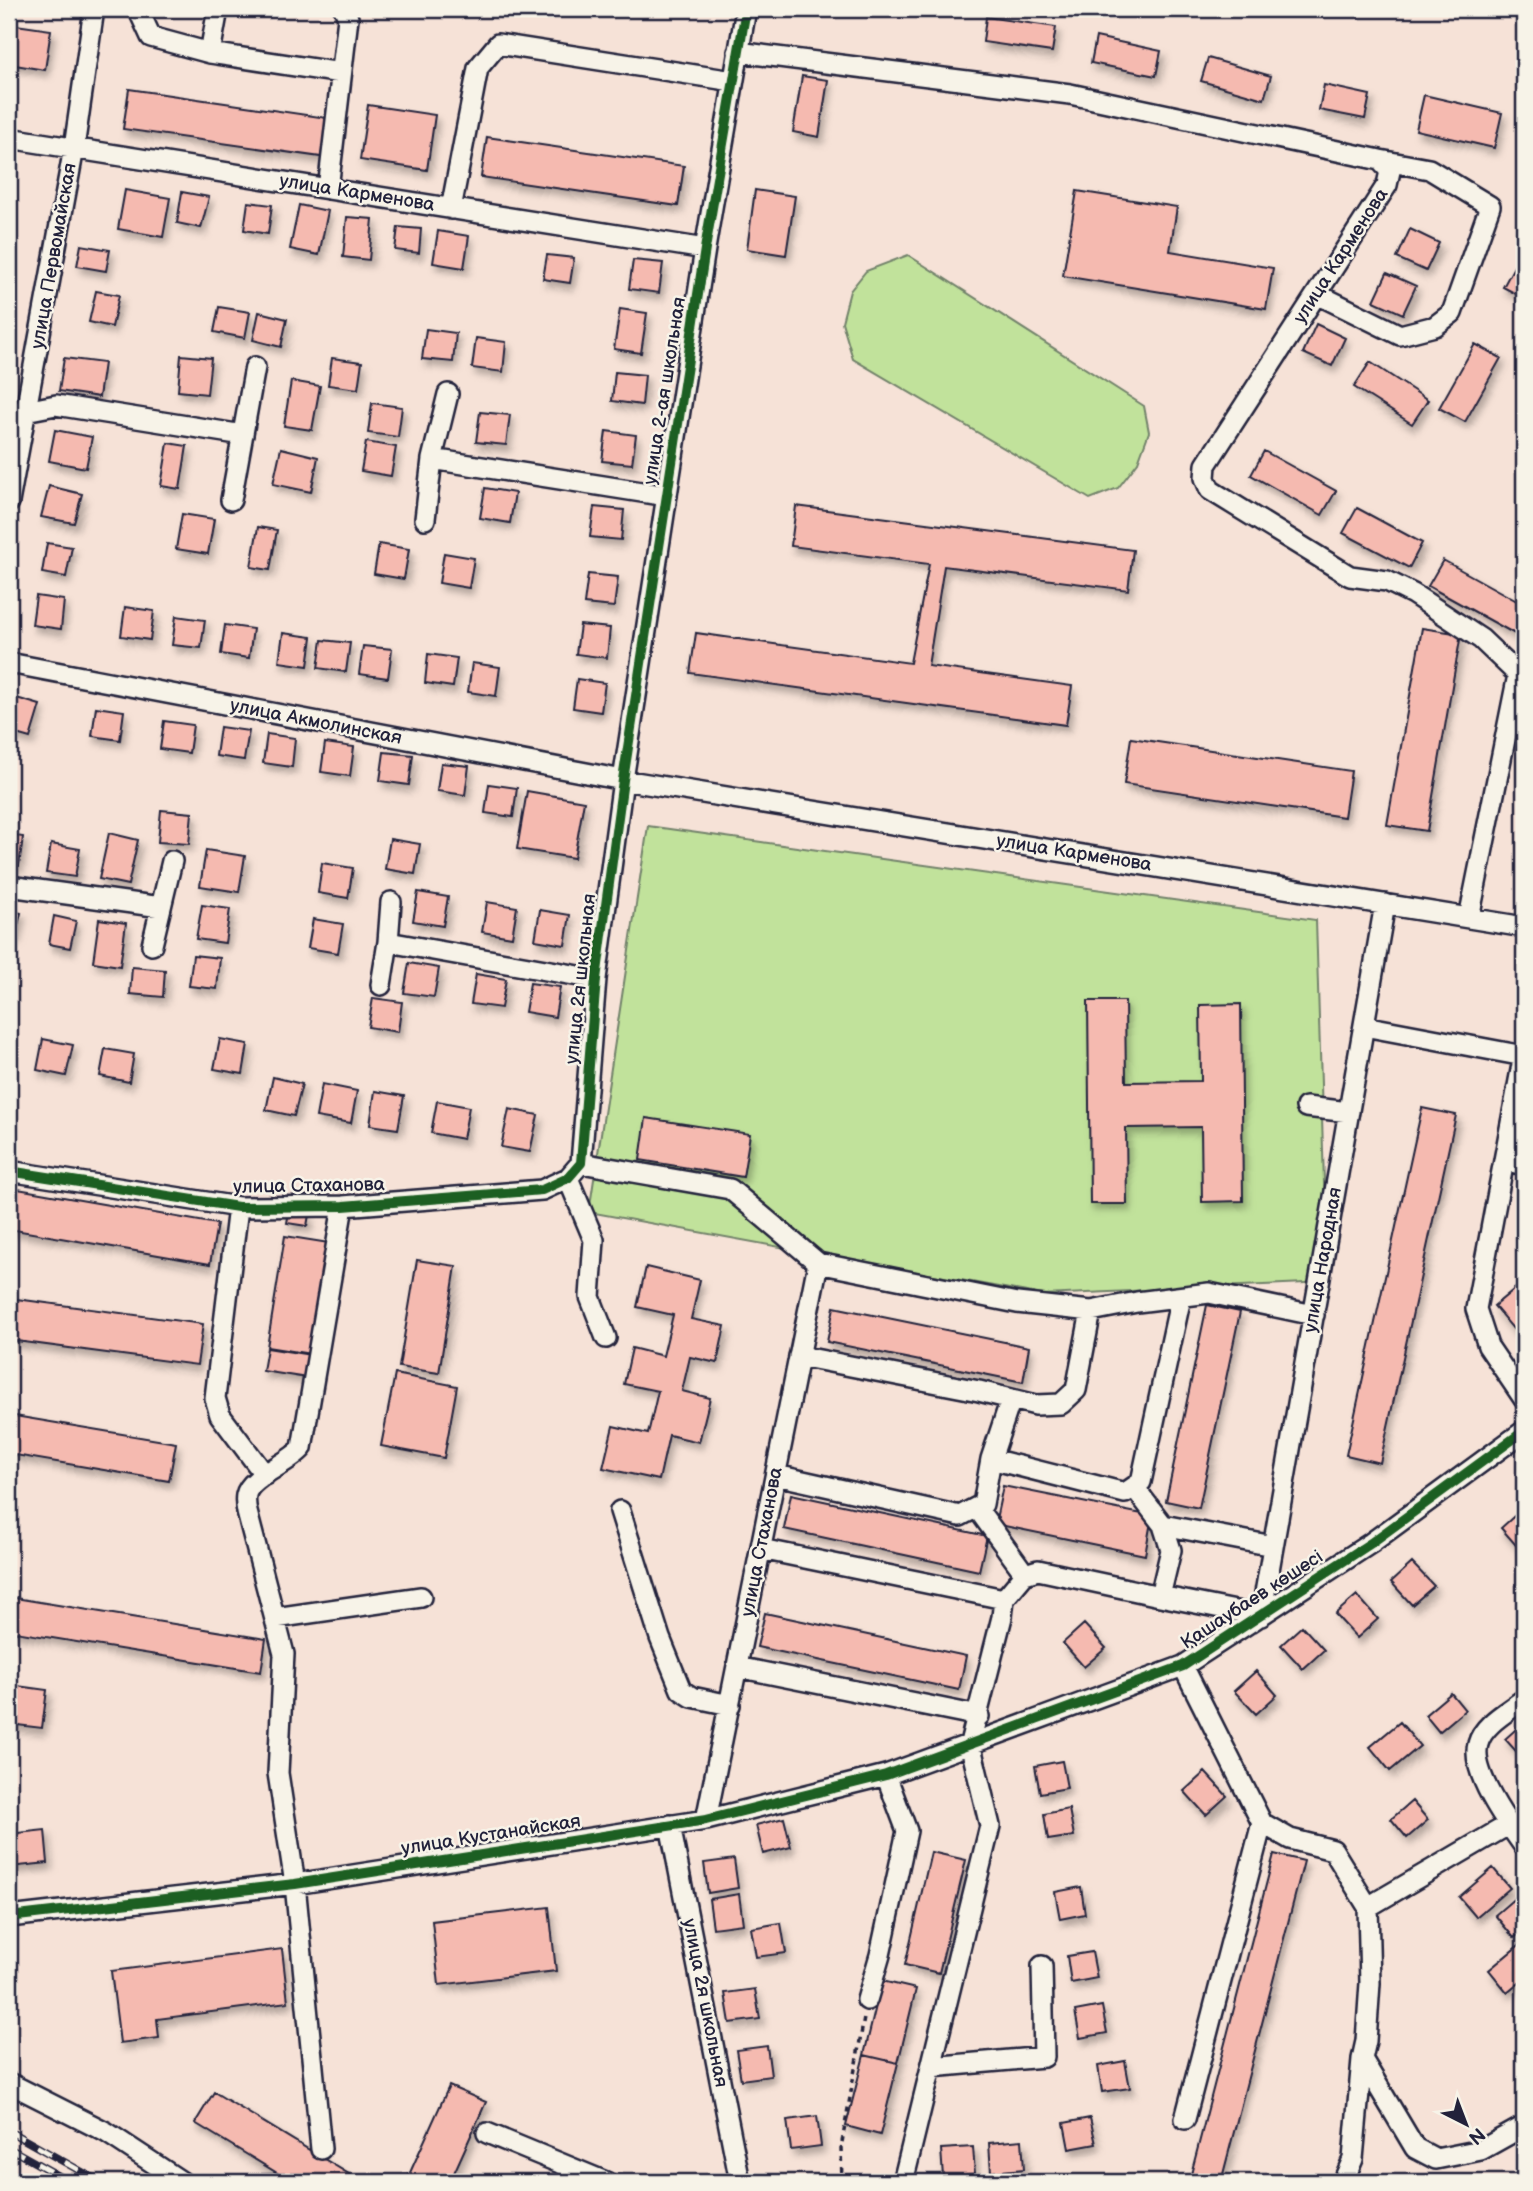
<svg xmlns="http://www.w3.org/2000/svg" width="1533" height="2191" font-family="'Balsamiq Sans',sans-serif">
<defs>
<filter id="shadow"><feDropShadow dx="3.5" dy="6" stdDeviation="3.5" flood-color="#0004"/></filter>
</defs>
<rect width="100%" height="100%" fill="#f6e2d7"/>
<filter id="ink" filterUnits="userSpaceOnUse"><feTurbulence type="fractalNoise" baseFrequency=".0143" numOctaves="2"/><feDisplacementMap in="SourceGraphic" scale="14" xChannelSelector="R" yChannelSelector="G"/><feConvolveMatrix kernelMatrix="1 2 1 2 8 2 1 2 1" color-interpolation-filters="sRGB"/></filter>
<g filter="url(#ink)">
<path fill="#c1e29b" stroke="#72826b" stroke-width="2" d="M908,255L1144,406L1149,432L1138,462L1118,488L1090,499L853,359L842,322L850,291L866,271Z
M648,826L1316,920L1327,1282L1043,1295L589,1212Z"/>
<path fill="#f5bab0" stroke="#22223b" stroke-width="2" filter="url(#shadow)" d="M986,17L1056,27L1052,52L983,42Z
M9,24L51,30L45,70L9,64Z
M1096,37L1161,51L1156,76L1091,63Z
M1208,58L1271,76L1264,99L1201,81Z
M802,76L828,80L819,137L793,132Z
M1324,85L1370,95L1365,119L1319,110Z
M129,89L327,118L321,157L123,129Z
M1424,95L1502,113L1494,148L1416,130Z
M368,105L435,115L427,170L360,160Z
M487,137L684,166L678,206L481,177Z
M125,190L170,198L163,237L118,229Z
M755,190L795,196L786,255L747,249Z
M1077,191L1177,207L1170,251L1273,268L1266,309L1063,276Z
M182,192L209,197L201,228L177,223Z
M248,202L272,205L268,234L244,230Z
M299,205L328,211L319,255L290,249Z
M347,217L373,219L369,260L343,257Z
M398,227L421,229L419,253L395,250Z
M1410,229L1439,243L1426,271L1397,258Z
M438,231L469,236L464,268L433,263Z
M81,245L110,250L106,271L77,266Z
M1524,248V298L1503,287Z
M547,255L574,258L570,283L543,279Z
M633,260L663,263L659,293L629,289Z
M1387,273L1416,286L1403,314L1374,301Z
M96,291L119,295L112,327L89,322Z
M219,307L250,312L245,338L214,332Z
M620,309L647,313L641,353L614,349Z
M259,312L287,319L281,347L253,340Z
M1316,324L1345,338L1332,366L1303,353Z
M426,329L456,333L453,362L422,359Z
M476,338L506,342L503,372L472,368Z
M1475,344L1501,358L1465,422L1439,408Z
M181,355L211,358L207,394L178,391Z
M64,358L104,363L99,397L59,391Z
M332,358L362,362L358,389L328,385Z
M1370,362L1428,400L1412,424L1354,387Z
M615,372L645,375L642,405L612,401Z
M291,381L320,386L312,430L284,426Z
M372,403L402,407L398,437L368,433Z
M480,412L510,415L506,445L476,442Z
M55,430L92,437L86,468L49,461Z
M606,431L636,435L632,464L602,461Z
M366,442L396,447L391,476L361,471Z
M168,443L187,446L180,489L161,486Z
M281,448L318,457L311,492L273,484Z
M1264,451L1336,491L1322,515L1251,475Z
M49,486L82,494L74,523L41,517Z
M485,488L515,493L510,523L480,518Z
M796,506L1133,550L1128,590L944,566L928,666L1072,686L1066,725L690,673L696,633L910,663L929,564L791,546Z
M594,507L624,510L621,540L590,537Z
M1357,508L1422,543L1409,568L1343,533Z
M182,514L214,519L208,554L176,549Z
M258,527L277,530L270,570L251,567Z
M47,543L72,547L66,577L42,573Z
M379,544L409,549L404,579L374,574Z
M444,553L474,558L469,588L439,583Z
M1443,560L1524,605V616L1515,634L1428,586Z
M588,574L618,577L614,607L584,604Z
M36,596L64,600L61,629L32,625Z
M125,607L154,611L150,640L121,636Z
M176,616L205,620L201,648L172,645Z
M225,625L253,629L249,658L221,654Z
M580,625L610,628L607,658L576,654Z
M1422,628L1461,634L1427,831L1387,825Z
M283,633L312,637L308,666L279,662Z
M322,640L350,643L346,672L318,668Z
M363,646L392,649L388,678L359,674Z
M428,654L457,658L453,687L425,683Z
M472,663L500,667L496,696L468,692Z
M577,679L605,683L601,712L573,708Z
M13,697L40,705L30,738L9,732V711Z
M96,707L124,711L120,740L92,736Z
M164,721L193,725L189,753L160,749Z
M220,727L249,731L244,760L216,756Z
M267,734L295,738L292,767L263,763Z
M1131,738L1351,771L1344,817L1124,784Z
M325,743L354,747L350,776L321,772Z
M384,752L413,755L409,785L380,781Z
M441,763L469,766L465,795L437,791Z
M489,784L517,788L513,817L485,813Z
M527,791L584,801L574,858L517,849Z
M161,810L192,813L189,844L158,842Z
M109,833L138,840L128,885L99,879Z
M9,835L23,837L19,866L9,865Z
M390,839L420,844L415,874L385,869Z
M51,844L80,849L75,877L46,873Z
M206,850L245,856L239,892L200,886Z
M322,863L353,868L348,898L318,893Z
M418,892L448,897L443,926L413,921Z
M487,902L517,907L512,937L482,932Z
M202,905L230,909L225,943L196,939Z
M9,910L21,913L15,938L9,936Z
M540,910L570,915L565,945L535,940Z
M54,916L76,921L70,948L49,944Z
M99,919L126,923L120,966L93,962Z
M313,919L343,924L338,953L308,948Z
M193,955L220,958L217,989L189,986Z
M409,963L439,968L434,997L404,993Z
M132,967L165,970L163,997L130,994Z
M476,974L506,979L501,1008L471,1004Z
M530,983L560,987L555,1017L525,1012Z
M373,998L402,1002L398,1032L368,1027Z
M1088,1001H1125L1126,1082L1201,1081L1200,1005L1241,1004L1243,1201L1202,1202L1201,1127L1126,1128L1127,1204H1090Z
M43,1039L73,1045L66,1076L37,1070Z
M220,1039L248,1044L243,1074L214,1069Z
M105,1049L134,1054L129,1082L100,1076Z
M273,1077L302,1084L294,1116L266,1110Z
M322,1084L357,1091L351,1123L316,1117Z
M375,1091L404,1096L398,1129L370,1125Z
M437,1101L469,1107L463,1139L431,1133Z
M1422,1108L1456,1115L1380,1463L1346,1455Z
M509,1109L538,1115L530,1152L501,1147Z
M646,1118L750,1134L743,1177L640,1160Z
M12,1188L217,1224L210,1264L9,1229V1208Z
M289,1212L309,1215L307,1226L287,1223Z
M285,1236L329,1243L311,1354L267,1347Z
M417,1260L456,1266L439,1373L399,1367Z
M646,1267L700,1280L691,1319L725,1326L717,1363L690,1357L682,1391L710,1398L699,1442L669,1435L659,1480L603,1468L613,1426L648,1434L658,1391L624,1384L632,1348L663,1356L673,1315L637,1307Z
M1524,1281V1342L1494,1306Z
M9,1298L203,1324L197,1365L9,1340Z
M1207,1305L1240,1312L1199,1508L1166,1501Z
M834,1307L1029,1347L1023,1382L827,1342Z
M267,1348L311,1355L307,1378L263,1371Z
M395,1374L457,1386L444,1458L381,1446Z
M9,1415L176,1443L169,1481L9,1454Z
M1003,1486L1152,1516L1145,1555L995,1524Z
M791,1494L987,1536L979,1571L784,1529Z
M1522,1509L1524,1511L1522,1552L1501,1528Z
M1412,1563L1434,1586L1412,1605L1391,1582Z
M1357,1595L1378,1619L1357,1638L1335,1614Z
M9,1597L266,1639L261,1672L9,1631Z
M765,1613L966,1656L959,1690L757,1647Z
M1084,1624L1106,1648L1084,1667L1063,1643Z
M1302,1626L1324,1650L1303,1669L1281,1645Z
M1256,1671L1277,1695L1256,1714L1234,1691Z
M10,1685L47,1690L42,1728L9,1724Z
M1451,1693L1465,1710L1439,1732L1425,1715Z
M1400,1722L1420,1746L1390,1771L1370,1747Z
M1524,1722V1760L1505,1739Z
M1062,1761L1067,1788L1040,1793L1035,1766Z
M1205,1772L1227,1796L1206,1815L1184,1791Z
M1412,1801L1428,1820L1407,1838L1391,1819Z
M1069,1809L1074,1836L1048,1840L1044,1814Z
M784,1818L791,1847L763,1854L756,1825Z
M45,1830L48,1863L9,1867V1834Z
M931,1852L966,1860L939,1973L905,1965Z
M1274,1854L1304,1861L1221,2182H1189Z
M734,1859L738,1888L708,1893L704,1863Z
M1493,1868L1510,1888L1476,1917L1459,1897Z
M1081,1887L1085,1914L1060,1919L1055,1892Z
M1523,1891L1524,1930L1514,1938L1495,1915Z
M739,1894L743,1924L713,1928L709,1899Z
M549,1907L556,1971L439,1985L432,1921Z
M781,1923L786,1953L756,1957L751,1928Z
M1524,1941V1978L1507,1992L1489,1970Z
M282,1949L288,2002L157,2019L159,2038L120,2043L111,1971Z
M1092,1952L1097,1978L1071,1983L1067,1956Z
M882,1981L916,1989L898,2063L864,2055Z
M755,1989L760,2019L730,2023L725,1993Z
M1102,2006L1107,2033L1080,2038L1075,2011Z
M767,2046L771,2076L741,2080L736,2050Z
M864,2055L898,2063L880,2135L846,2126Z
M1125,2061L1130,2088L1102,2092L1098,2066Z
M449,2086L486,2102L450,2182H420L408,2177Z
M214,2092L362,2182H292L195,2123Z
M817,2116L821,2146L791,2150L787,2120Z
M1090,2118L1096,2144L1069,2149L1064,2123Z
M1022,2140L1024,2169L991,2172L989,2143Z
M973,2147L975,2174L943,2177L941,2149Z"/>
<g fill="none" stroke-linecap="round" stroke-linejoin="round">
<g stroke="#22223b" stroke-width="24">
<path id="minor" d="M138,9L151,37L210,53L341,73
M738,52L1070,94L1380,160L1390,171L1387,185L1206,465L1205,478L1210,490L1350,576L1387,581L1413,594L1481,639L1524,680
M210,53L218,9
M9,138L705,249
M328,189L348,18L344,9
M451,209L478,68L498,44L733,81
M1317,294L1400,335L1435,326L1452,313L1490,206L1429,169L1380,160
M9,412L25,411L56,405L243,435
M432,459L448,394
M231,500L255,367
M9,502L74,148L94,9
M425,519L432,459L667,496
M9,663L623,780L1524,927
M9,886L161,907
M391,902L388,942L596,979
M1469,918L1518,675L1524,666
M152,945L172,861
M381,985L388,942
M1364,1026L1524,1056
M1524,1054L1476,1309L1488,1346L1524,1399
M1306,1107L1349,1112
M1504,1160L1524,1165
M581,1163L730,1189L818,1263L1017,1303L1091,1311L1137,1302L1209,1293L1314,1315
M9,1171L238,1207L343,1206L542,1190L568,1178L581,1163L596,979L623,780L705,249L746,9
M568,1178L594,1240L590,1297L606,1338
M238,1207L215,1398L220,1415L265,1475
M799,1356L979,1391L1036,1405L1061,1404L1076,1390L1091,1311
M991,1459L1011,1399
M776,1475L960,1516L983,1504L991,1459L1125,1493L1141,1482L1181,1297
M1134,1487L1163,1525L1273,1546
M977,1508L1025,1574
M620,1511L660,1638L681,1690L692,1697L730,1705
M1163,1525L1171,1550L1160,1596L1261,1616L1385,904
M761,1549L1004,1599
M275,1618L421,1597
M1183,1666L1262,1823L1290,1839L1333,1850L1368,1907L1508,1825
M737,1667L979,1716
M1524,1699C1509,1711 1483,1724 1478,1744C1470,1772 1508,1824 1524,1846
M706,1820L818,1263
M670,1825L740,2182
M9,1917L295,1884L706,1820L886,1775L1183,1666L1371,1543L1524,1431
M867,2000L880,1955L907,1831L886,1775
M1362,2059L1415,2148L1436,2159L1481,2150L1524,2126
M931,2067L1044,2057L1042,1966
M9,2083L106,2132L182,2182
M1185,2119L1262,1823
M487,2133L606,2182
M321,2149L295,1884L278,1773L284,1654L247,1512C246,1507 245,1500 246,1495C250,1476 289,1464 302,1448L343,1206
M903,2182L990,1826L970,1743L1002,1617L1004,1599L1025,1574L1038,1570L1160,1596
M1343,2182L1353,2159L1362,2059L1366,2041L1370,1983L1368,1907"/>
</g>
<path stroke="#22223b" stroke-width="3.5" stroke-dasharray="5 5" stroke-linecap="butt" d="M842,2182L841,2148L864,2018"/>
<use href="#minor" stroke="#f7f3e8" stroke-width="19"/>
<g stroke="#22223b" stroke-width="8">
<path id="rail" d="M9,2131L100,2182
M9,2148L70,2182"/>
</g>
<use href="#rail" stroke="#f7f3e8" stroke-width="5" stroke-dasharray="16" stroke-linecap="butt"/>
<g stroke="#f7f3e8" stroke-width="15">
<path id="cycleway" d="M9,1171L238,1207L343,1206L542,1190L568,1178L581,1163L596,979L623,780L705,249L746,9
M9,1917L295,1884L706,1820L886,1775L1183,1666L1371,1543L1524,1431"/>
</g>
<use href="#cycleway" stroke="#1b5e20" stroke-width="10"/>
</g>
</g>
<g text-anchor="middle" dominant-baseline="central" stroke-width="5" stroke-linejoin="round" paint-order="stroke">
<g font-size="19" fill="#22223b" stroke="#f7f3e8">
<text transform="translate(357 193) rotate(9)">улица Карменова</text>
<text transform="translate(54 256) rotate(-80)">улица Первомайская</text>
<text transform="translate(1341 256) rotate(-57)">улица Карменова</text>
<text transform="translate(665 391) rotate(-81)">улица 2-ая школьная</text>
<text transform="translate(316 722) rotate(11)">улица Акмолинская</text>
<text transform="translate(1074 853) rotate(9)">улица Карменова</text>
<text transform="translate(581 979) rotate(-84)">улица 2я школьная</text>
<text transform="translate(309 1186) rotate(-1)">улица Стаханова</text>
<text transform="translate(1323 1260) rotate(-80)">улица Народная</text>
<text transform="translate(762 1542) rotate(-79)">улица Стаханова</text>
<text transform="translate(1252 1600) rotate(-33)">Қашаубаев көшесі</text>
<text transform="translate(491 1835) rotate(-9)">улица Кустанайская</text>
<text transform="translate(705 2003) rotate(79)">улица 2я школьная</text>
</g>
</g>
<rect width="1533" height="2191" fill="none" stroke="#f7f3e8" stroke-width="35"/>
<rect x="18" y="18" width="1498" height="2156" fill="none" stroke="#22223b" stroke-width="2.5" filter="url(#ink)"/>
<g transform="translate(1466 2124) rotate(138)" stroke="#f7f3e8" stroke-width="5" paint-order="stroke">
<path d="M0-5L12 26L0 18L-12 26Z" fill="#22223b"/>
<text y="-10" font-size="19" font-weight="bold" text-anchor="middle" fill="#22223b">N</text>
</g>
</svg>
